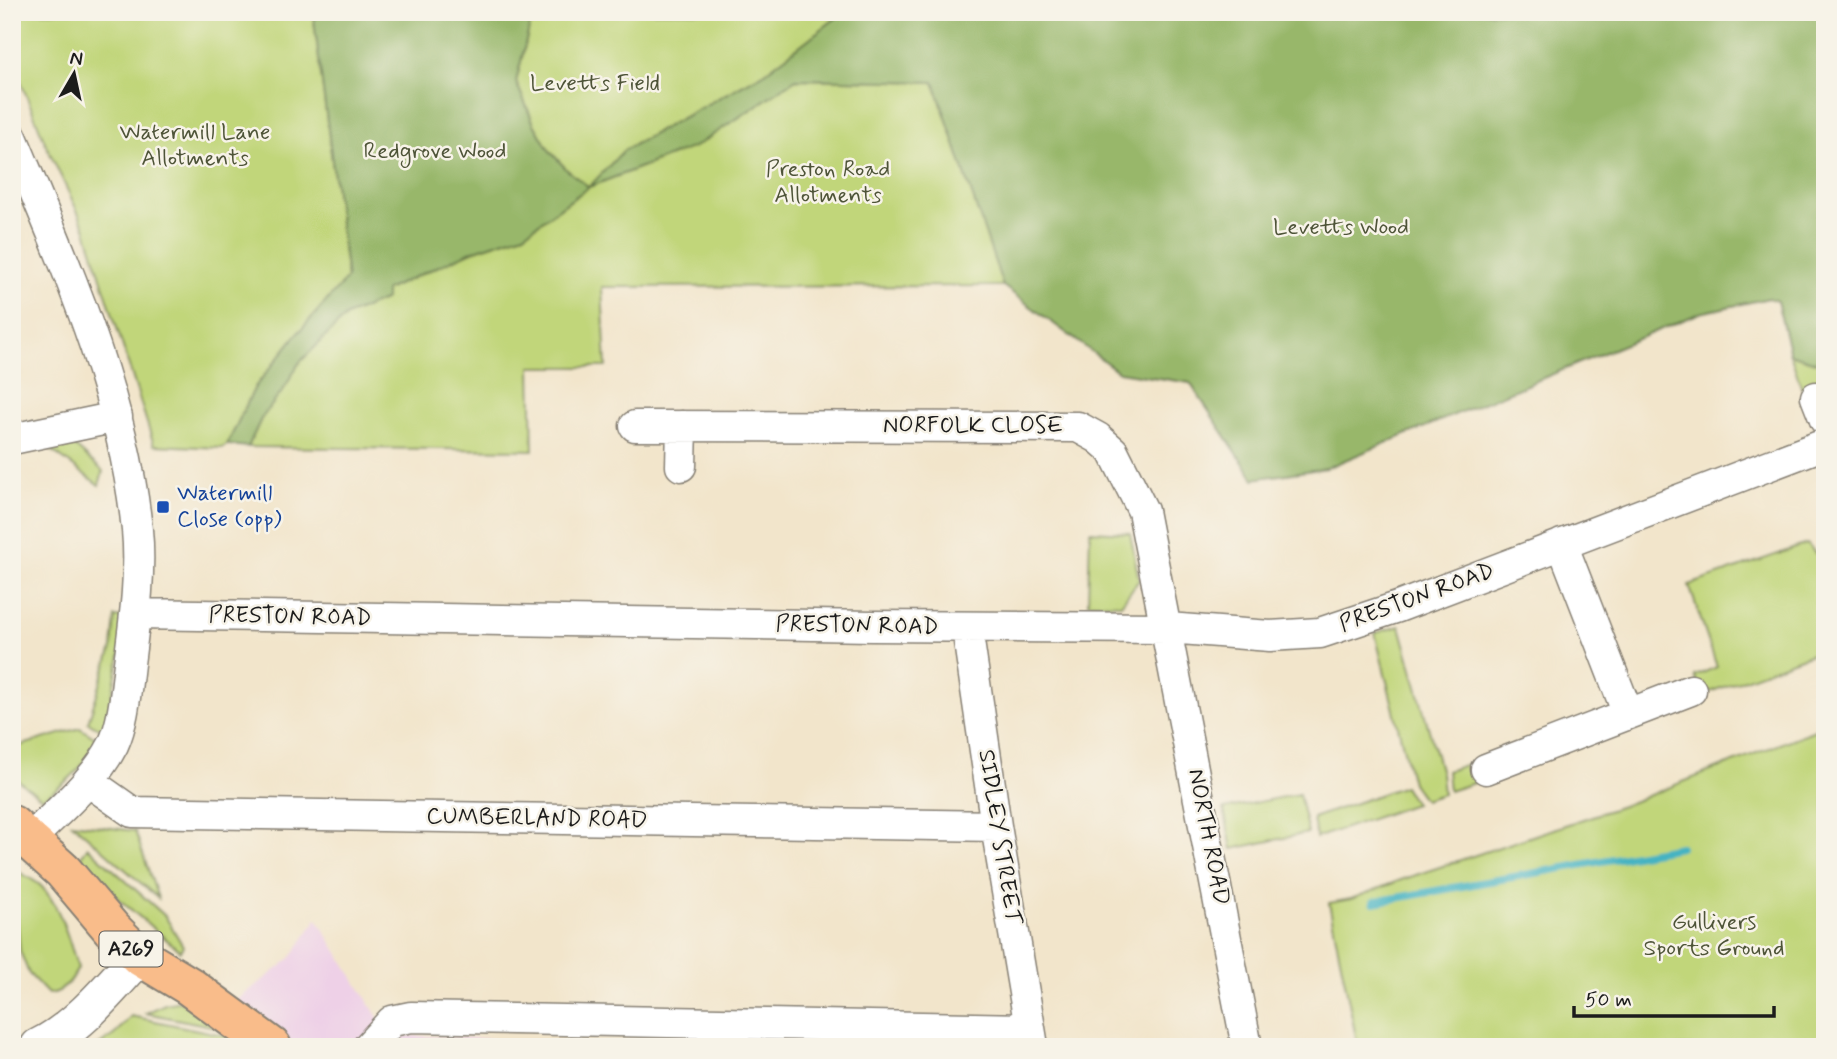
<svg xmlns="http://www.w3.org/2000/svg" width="1837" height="1059" font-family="Mynerve,sans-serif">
<rect width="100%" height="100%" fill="#f7f3e8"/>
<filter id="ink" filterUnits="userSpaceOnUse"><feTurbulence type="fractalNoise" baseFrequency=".0143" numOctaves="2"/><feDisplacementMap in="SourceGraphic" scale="14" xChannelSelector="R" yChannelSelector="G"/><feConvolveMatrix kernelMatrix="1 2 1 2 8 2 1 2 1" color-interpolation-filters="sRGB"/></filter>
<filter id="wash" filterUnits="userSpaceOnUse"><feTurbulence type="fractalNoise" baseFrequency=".00686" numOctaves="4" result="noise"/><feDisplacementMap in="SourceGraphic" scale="28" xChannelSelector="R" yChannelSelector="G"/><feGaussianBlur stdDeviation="1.57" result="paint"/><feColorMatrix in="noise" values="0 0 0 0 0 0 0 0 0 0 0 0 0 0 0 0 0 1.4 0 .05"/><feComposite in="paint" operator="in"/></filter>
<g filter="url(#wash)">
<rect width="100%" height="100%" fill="#f2e5cb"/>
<path fill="#eed0e7" d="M317,919L379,1019L397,1035L496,1039V1047H292L237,1000L290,959Z"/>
<path fill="#c1d67a" stroke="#6e794b" stroke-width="2" d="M12,12H313L347,279L299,332L255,387L227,445L222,448L154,445L85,227L47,147L12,60Z
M533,12H844L764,73L624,150L591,186L696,146L796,79L934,82L1003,286L602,287L606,367H531L533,450L248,447L261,419L284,389L299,363L346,316L386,299V290L472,251L524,234L589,187L567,170L549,150L534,124L516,82Z
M1790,354L1825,365V391L1805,397Z
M52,442L73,445L103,471L99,485L43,444Z
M1090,531L1130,533L1139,580L1121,604L1088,603Z
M1807,544L1825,564V649L1702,695L1695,676L1717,667L1689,585Z
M115,617L123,618L121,652L104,731L88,722L112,648Z
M1400,626L1441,773L1443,794L1424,800L1412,783L1375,633Z
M1825,726V1047H1358L1329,903L1351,899L1401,880L1622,806Z
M80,728L100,741C82,767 70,782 42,798L12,776V748Z
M1476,761L1483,780L1449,791L1447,771Z
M1404,786L1415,804L1316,838L1313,818Z
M1299,794L1308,833L1232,849L1224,809Z
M72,823L135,831L158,898Z
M88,847L165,916L183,946L180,951L76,863Z
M12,868C21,874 33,879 41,886C61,906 69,942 78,968C72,981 63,993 48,994L29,974L20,951Z
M181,1001L226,1029L146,1013L165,1004Z
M131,1016L237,1038L247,1047H97L115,1034Z"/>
<path fill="#98b76a" stroke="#5a6a43" stroke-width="2" d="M313,12C327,12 362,16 372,12H533L516,82L534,124L549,150L567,170L589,187L624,150L764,73L844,12H1825V365L1790,354L1777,301L1769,298L1700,313L1326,468L1254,479L1190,383L1119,372L1003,286L934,82L796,79L696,146L589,187L524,234L472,251L386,290V299L346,316L299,363L284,389L261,419L248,447L227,445L255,387L299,332L347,278Z"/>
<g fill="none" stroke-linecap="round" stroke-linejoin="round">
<path stroke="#45b3c2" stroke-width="8" d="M1374,902L1680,847"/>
</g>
</g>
<g filter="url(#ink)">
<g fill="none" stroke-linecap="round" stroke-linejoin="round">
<g stroke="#878074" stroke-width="33">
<path id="minor" d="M12,137C65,264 123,391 137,530C141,569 135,617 130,656C126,685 125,719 113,745C94,782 58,811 29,840
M1816,397L1825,420
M635,426L1078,427L1098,438L1113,451L1143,511L1247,1047
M12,439L117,417
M681,466L682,426
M1562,544L1628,714
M135,614L872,626L1168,628L1270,636L1320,633L1398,607L1825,444
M967,628L996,826L1033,1046
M1486,769L1691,690
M88,781L132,812L996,826
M368,1047L392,1021L411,1017L1030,1029"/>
</g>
<g stroke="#878074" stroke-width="40">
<path id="tertiary" d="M39,1047C77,1029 111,987 139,956"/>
</g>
<g stroke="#878074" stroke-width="42">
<path id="primary" d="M12,825L63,871L112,929L139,956L189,986L272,1047"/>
</g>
<use href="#minor" stroke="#fff" stroke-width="30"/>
<use href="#tertiary" stroke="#fff" stroke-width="37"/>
<use href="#primary" stroke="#f9bc8a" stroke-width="38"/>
</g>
</g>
<rect fill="#1a4fb4" stroke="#f7f3e8" stroke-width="2.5" x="156" y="500" width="14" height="14" rx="3.5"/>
<g text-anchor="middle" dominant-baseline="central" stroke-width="5" stroke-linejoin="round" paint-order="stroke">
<rect fill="#f7f3e8" stroke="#5e5c59" stroke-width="2" x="99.5" y="931.5" width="63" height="35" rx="5"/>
<g font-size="21" font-weight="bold" fill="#1c1c1c">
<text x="131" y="949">A269</text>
</g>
<g font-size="23" fill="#4e5438" stroke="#f7f3e8">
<text x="595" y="84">Levetts Field</text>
<text x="195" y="133">Watermill Lane<tspan x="195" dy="26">Allotments</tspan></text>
<text x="435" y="152">Redgrove Wood</text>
<text x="828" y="170">Preston Road<tspan x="828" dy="26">Allotments</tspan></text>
<text x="1341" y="228">Levetts Wood</text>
<text x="1714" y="923">Gullivers<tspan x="1714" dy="26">Sports Ground</tspan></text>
</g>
<g font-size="23" fill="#1c1c1c" stroke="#f7f3e8">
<text x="973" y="426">NORFOLK CLOSE</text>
<text transform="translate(1417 598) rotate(-20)">PRESTON ROAD</text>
<text transform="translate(290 617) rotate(1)">PRESTON ROAD</text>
<text transform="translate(857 626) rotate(1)">PRESTON ROAD</text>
<text transform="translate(537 819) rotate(1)">CUMBERLAND ROAD</text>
<text transform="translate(999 837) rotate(81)">SIDLEY STREET</text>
<text transform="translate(1208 837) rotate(79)">NORTH ROAD</text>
</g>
<g font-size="23" fill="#164399" stroke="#f7f3e8" text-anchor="start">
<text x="177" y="494">Watermill<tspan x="177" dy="26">Close (opp)</tspan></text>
</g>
</g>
<rect width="1837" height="1059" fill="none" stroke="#f7f3e8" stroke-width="42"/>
<g transform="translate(74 74) rotate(9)" stroke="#f7f3e8" stroke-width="5" paint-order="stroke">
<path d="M0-5L12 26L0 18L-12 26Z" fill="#1c1c1c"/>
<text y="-10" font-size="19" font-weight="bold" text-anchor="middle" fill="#1c1c1c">N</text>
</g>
<path d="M1574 1006v10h200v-10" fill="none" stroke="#1c1c1c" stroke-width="3.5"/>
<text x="1585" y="1006" font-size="21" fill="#1c1c1c" stroke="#f7f3e8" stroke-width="5" paint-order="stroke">50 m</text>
</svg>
